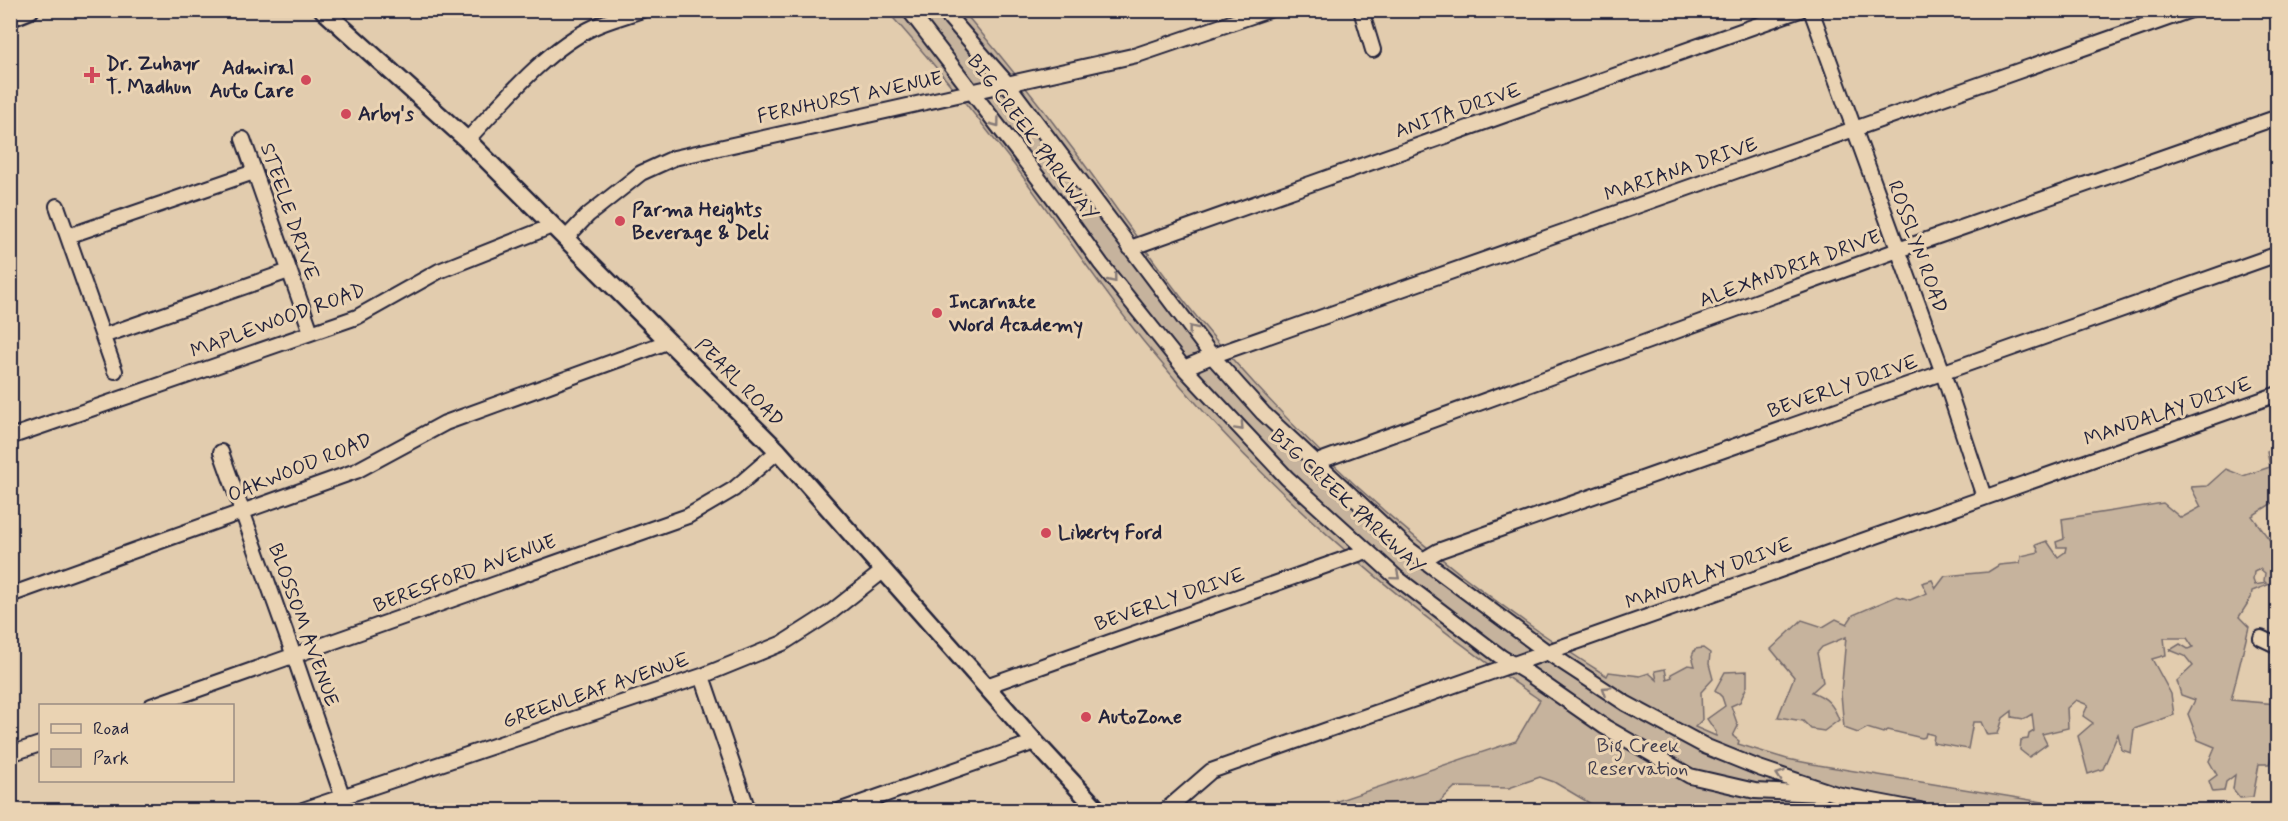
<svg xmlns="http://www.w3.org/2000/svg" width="2288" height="821" font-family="Mynerve,sans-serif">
<rect width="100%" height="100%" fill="#e2ccae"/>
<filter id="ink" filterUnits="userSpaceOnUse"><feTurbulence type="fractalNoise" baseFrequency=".0167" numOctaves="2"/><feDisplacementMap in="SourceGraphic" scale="12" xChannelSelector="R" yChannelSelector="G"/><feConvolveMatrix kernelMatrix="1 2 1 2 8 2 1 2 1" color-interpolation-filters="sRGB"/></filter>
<g filter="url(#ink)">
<path fill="#c6b39d" stroke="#746a6c" stroke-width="1.5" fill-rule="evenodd" d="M887,11H963C1003,58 1042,107 1079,157C1118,210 1155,265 1196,316C1311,457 1452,580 1607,676L1609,672L1640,676L1649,673L1657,680L1655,671L1665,669L1667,679L1672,677L1671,674L1688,665L1695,666L1692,656L1695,649L1703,648L1710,653L1709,664L1713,679L1701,692L1702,720L1695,727L1716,736V732L1707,719L1725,706L1722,697L1715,690L1725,672L1747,671V686L1740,702L1731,706L1738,726L1733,736L1739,741L1738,744L1787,759L1818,765L2091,810H1601L1554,782L1540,777L1509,788L1455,787L1431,810H1345L1337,801L1516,741L1540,700C1389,597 1258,483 1143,341C1098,284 1058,224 1015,166C974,113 932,61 887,11Z
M2277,449V500L2252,516L2277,550L2270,568H2277V586L2273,588L2270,584L2252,591L2251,598L2239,617L2249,627L2231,700L2277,704V751H2274L2269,764H2259L2253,797L2240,798L2233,789L2235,775L2226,782L2224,791L2213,792L2209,781L2217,775L2209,761L2215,747L2198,740L2188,714L2195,700L2181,695L2177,681L2193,666L2185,656L2170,650L2180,644L2188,649L2193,647L2187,638H2164L2166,655L2152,659L2171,694L2174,715L2134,729L2131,753L2122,750L2118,734L2103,769L2088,774L2078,736L2093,723L2083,716L2088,705L2076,700L2067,708L2068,728L2042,734L2047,744L2029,757L2020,750L2021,740L2028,739L2029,734L2034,731L2032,714L2024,719L2012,717V711L2003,718L1998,734L1987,735L1981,722H1973L1968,749L1933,743L1934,735L1926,733L1925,737L1922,738L1888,730L1883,733L1867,728L1858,733L1844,728L1841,694L1846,637L1822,647L1817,653L1823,682L1812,692C1826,697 1834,705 1839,720L1824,731L1811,729L1803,721L1778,717L1794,677L1771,649L1802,620L1823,627L1836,619L1847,624L1853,615L1897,596L1910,600L1927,593L1922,583L1932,580L1936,588L1945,576L1988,572L1999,565L2020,563L2021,556L2039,552L2036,545L2047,541L2058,557L2065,552L2066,547H2057L2056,542L2064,539L2062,519L2163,503L2181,518L2201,507L2191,487L2207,486L2226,469L2243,476L2270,467L2267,451ZM2260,569L2265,573L2264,581L2266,583L2255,585L2253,580L2254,572Z"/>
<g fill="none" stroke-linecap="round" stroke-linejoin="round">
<g stroke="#22223b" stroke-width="18">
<path id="minor" d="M909,10L1052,196L1101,264L1184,368L1287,478L1397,578L1501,657L1526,672L1605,727L1690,776L1755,791L1822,794
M943,10L1006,82L1212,356L1263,413L1410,550L1547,652L1625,703L1707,747L1759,768L1836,794L1920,810
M1361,10L1373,50
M1811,10L1943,373L1984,497
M243,139L311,332
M467,140C503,102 545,50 594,27C609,20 626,16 642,10
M57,206L115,371
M68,236L254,172
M566,238L588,215L641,173L674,158L1137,55L1269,10
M1130,248L1800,10
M103,336L289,271
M1184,368L1212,356L2191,10
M10,437L357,317L439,271L552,226
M221,452L294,656L347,810
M1317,462L1898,250L2278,117
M1423,560L1438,551L2278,254
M10,595L356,471L445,423L667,342
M2261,638L2278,646
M702,676L748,810
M986,686L1367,551
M151,706L688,516L734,489L778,451
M10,754L40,744
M303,810L702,676L783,643L830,613L883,571
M841,810L1035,742
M1166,810L1211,771L2278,394"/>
</g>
<g stroke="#22223b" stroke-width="21">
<path id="major" d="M323,10L467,140L778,451L1035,742L1098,810
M10,18L30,10"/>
</g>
<use href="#minor" stroke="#ead3b3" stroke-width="14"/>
<use href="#major" stroke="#ead3b3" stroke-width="16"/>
</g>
<defs><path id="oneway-chevron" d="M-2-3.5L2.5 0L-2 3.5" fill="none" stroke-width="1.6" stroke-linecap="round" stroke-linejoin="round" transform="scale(1.5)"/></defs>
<g stroke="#867a77">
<use href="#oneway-chevron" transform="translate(996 123) rotate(53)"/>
<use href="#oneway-chevron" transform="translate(1113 279) rotate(51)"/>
<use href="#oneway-chevron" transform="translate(1192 329) rotate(-128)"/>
<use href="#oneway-chevron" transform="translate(1240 427) rotate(47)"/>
<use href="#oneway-chevron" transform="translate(1396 576) rotate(40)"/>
<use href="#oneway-chevron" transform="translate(1606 690) rotate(-147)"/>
<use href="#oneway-chevron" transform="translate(1780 775) rotate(-161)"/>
</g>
</g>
<g fill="#d1495b" stroke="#ead3b3" stroke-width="2">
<path d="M89 66h6v6h6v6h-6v6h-6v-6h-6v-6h6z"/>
<circle cx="306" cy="80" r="6"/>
<circle cx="346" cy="114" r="6"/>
<circle cx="620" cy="221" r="6"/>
<circle cx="937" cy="313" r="6"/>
<circle cx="1046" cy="533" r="6"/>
<circle cx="1086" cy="717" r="6"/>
</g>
<g text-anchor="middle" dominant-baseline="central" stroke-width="6" stroke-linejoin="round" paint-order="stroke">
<g font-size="20" font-weight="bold" fill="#22223b" stroke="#ead3b3" text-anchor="start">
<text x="106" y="64">Dr. Zuhayr<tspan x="106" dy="23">T. Madhun</tspan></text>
<text x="294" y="68" text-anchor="end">Admiral<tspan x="294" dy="23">Auto Care</tspan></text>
<text x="358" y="114">Arby's</text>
<text x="632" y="210">Parma Heights<tspan x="632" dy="23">Beverage &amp; Deli</tspan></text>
<text x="949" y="302">Incarnate<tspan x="949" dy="23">Word Academy</tspan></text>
<text x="1058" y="533">Liberty Ford</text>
<text x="1098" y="717">AutoZone</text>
</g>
<g font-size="20" fill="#22223b" stroke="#ead3b3">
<text transform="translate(850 98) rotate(-12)">FERNHURST AVENUE</text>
<text transform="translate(1458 111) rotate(-19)">ANITA DRIVE</text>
<text transform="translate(1032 138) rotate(53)">BIG CREEK PARKWAY</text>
<text transform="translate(1681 170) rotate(-19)">MARIANA DRIVE</text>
<text transform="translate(289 212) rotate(71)">STEELE DRIVE</text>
<text transform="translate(1917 247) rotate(70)">ROSSLYN ROAD</text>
<text transform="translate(1790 269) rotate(-20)">ALEXANDRIA DRIVE</text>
<text transform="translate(278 321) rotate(-20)">MAPLEWOOD ROAD</text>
<text transform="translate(739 383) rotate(45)">PEARL ROAD</text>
<text transform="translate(1843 387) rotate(-19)">BEVERLY DRIVE</text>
<text transform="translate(2168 412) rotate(-19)">MANDALAY DRIVE</text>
<text transform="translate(300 468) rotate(-22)">OAKWOOD ROAD</text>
<text transform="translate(1347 502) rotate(43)">BIG CREEK PARKWAY</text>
<text transform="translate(465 574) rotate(-20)">BERESFORD AVENUE</text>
<text transform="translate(1709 574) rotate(-20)">MANDALAY DRIVE</text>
<text transform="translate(1170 600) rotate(-19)">BEVERLY DRIVE</text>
<text transform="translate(303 625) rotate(70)">BLOSSOM AVENUE</text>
<text transform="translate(596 691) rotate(-19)">GREENLEAF AVENUE</text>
</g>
<g font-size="20" fill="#433f4f" stroke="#ead3b3">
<text x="1638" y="746">Big Creek<tspan x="1638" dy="23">Reservation</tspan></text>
</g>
</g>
<rect width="2288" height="821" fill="none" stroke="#ead3b3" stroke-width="36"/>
<rect x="18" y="18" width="2252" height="785" fill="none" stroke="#22223b" stroke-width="2" filter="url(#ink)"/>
<rect x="39" y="704" width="195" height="78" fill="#ead3b3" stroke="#9a8c83" stroke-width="1.5"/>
<rect x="51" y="724" width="30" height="9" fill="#ead3b3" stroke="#9a8c83" stroke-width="1.5"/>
<text x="93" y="734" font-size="18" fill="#22223b">Road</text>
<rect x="51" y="749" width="30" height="18" fill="#c6b39d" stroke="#9a8c83" stroke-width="1.5"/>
<text x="93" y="764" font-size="18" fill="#22223b">Park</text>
</svg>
